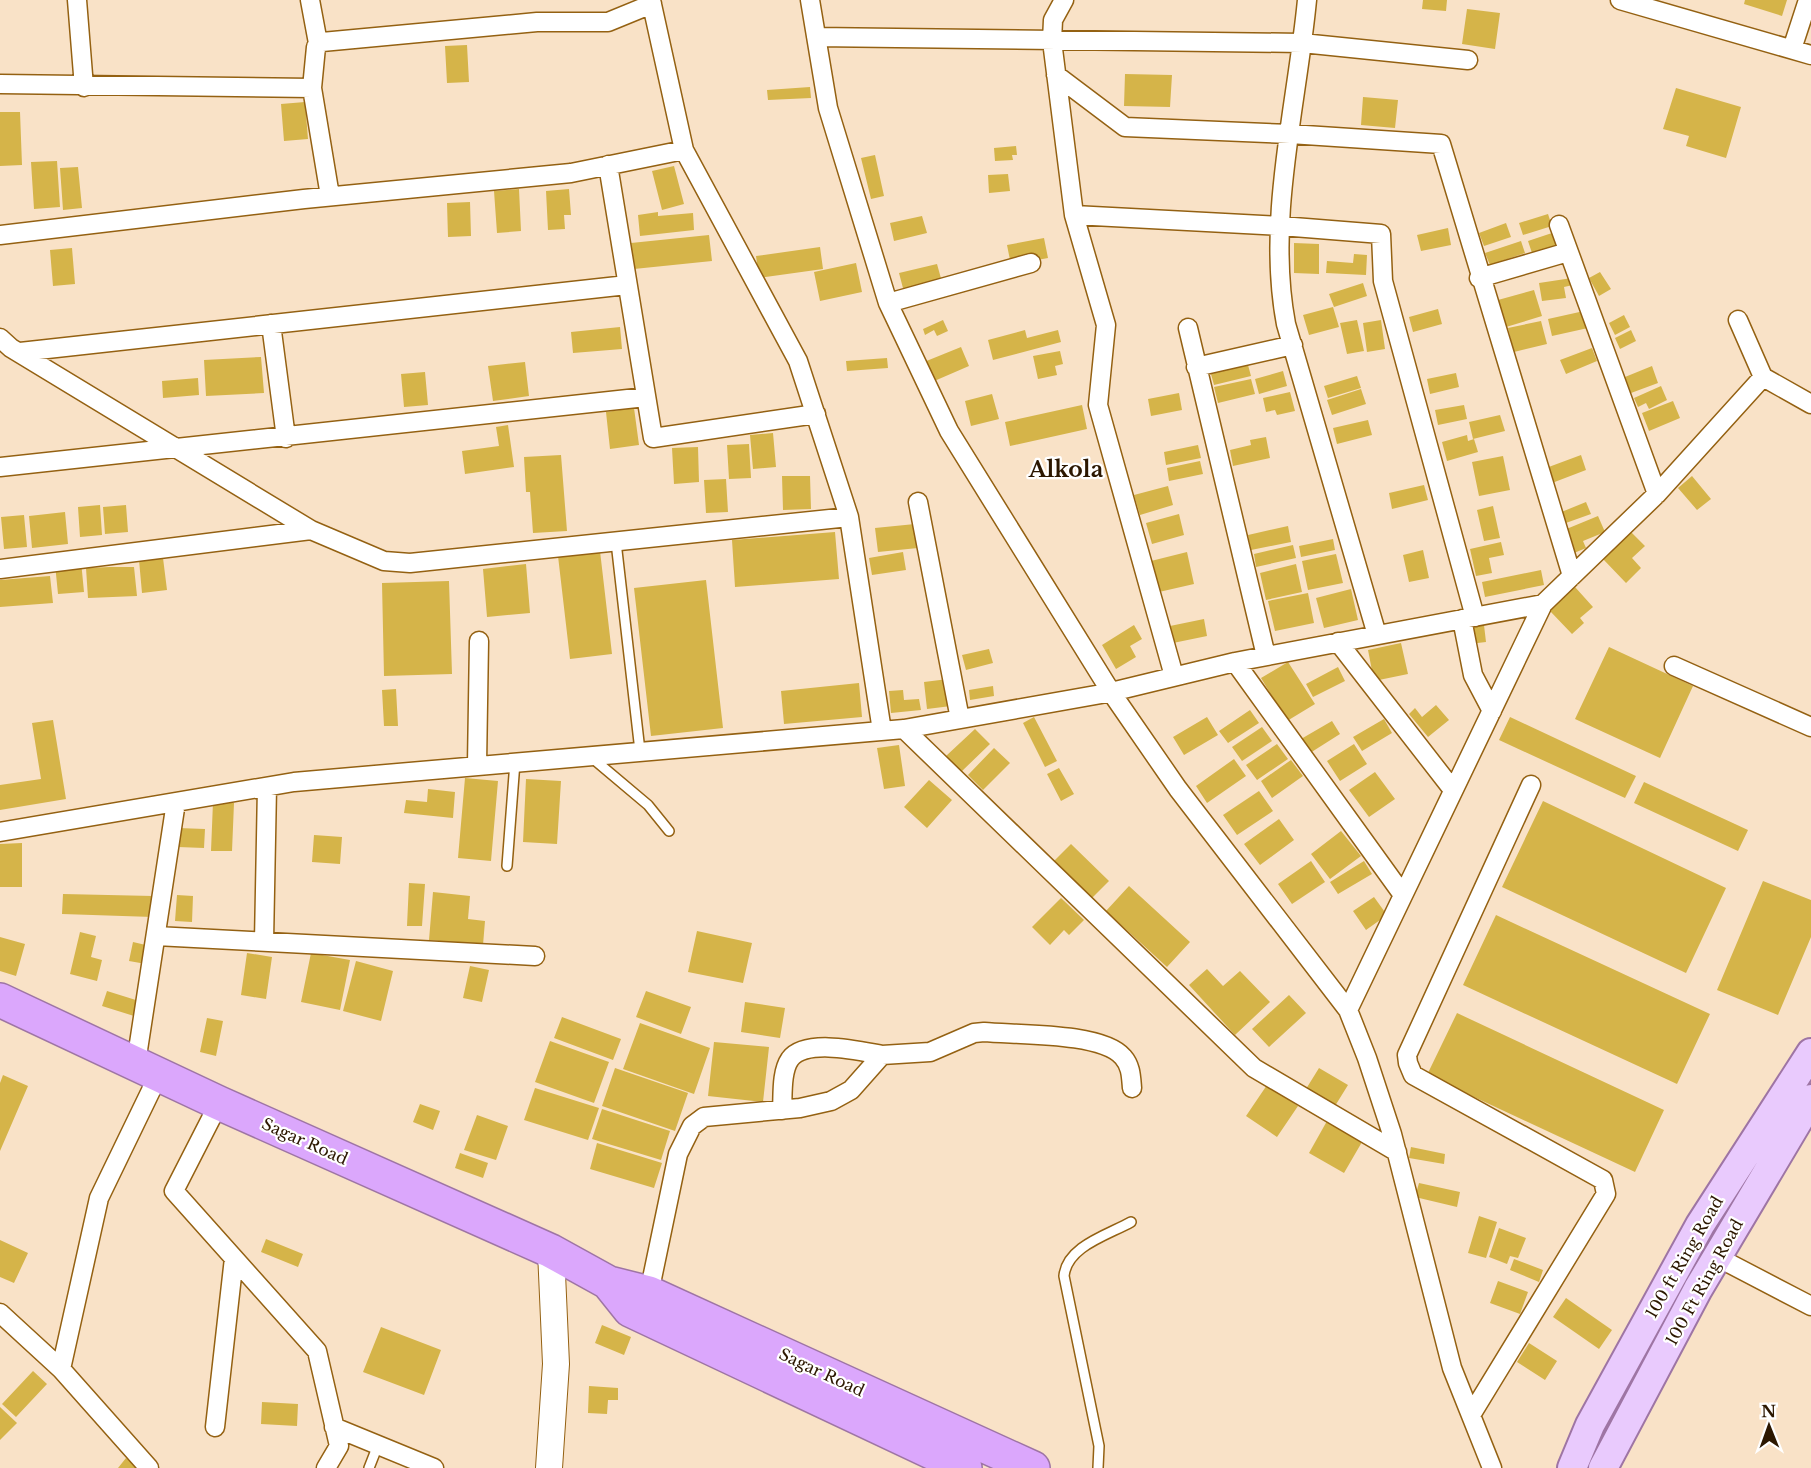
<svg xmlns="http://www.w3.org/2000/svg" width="1811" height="1468" font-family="'Libre Baskerville',serif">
<rect width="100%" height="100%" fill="#f9e2c7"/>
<path fill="#d5b449" d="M1423,0H1447L1446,11L1422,9Z
M1745,0H1787L1782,16L1744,4Z
M1467,9L1500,13L1495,49L1462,44Z
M467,45L469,82L447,83L445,46Z
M1125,74L1172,75L1170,107L1124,106Z
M810,87L811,98L768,100L767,90Z
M1676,88L1741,107L1726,158L1686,146L1689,136L1663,129Z
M1363,97L1398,100L1395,128L1361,125Z
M305,102L308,139L284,141L281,104Z
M0,112H20L22,165L0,166Z
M1016,146L1017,155H1012L1013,160L995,161L994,148Z
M875,155L884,196L871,199L861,158Z
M57,161L60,207L34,209L31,162Z
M674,166L684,204L662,210L652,171Z
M78,167L82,208L63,210L60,168Z
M1008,174L1010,191L989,193L988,175Z
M519,189L521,231L497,233L494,191Z
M569,189L571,215H564L565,229L548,230L546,191Z
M470,202L471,236L448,237L447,203Z
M658,212V216L693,213L694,230L640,236L638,215Z
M1548,214L1552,226L1523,235L1519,223Z
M922,216L927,233L894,241L890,223Z
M1506,223L1511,237L1484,246L1479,233Z
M1448,228L1451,245L1421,251L1417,235Z
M1555,232L1560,246L1533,256L1528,241Z
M709,235L712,261L634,269L631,243Z
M1044,238L1048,258L1011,265L1007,245Z
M1521,241L1525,253L1490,265L1485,253Z
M1294,243L1319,244V274L1294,273Z
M820,247L823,269L759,278L756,256Z
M72,248L75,284L53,286L50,250Z
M1354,254L1367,255L1366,275L1326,273L1327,261L1353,263Z
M856,263L862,292L820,301L814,272Z
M937,264L942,282L904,292L899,273Z
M1600,272L1611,289L1599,296L1589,278Z
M1572,278L1573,285L1564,287L1566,298L1542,301L1539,283Z
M1363,283L1367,296L1334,307L1329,294Z
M1534,290L1542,316L1506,327L1498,300Z
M1333,307L1339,327L1309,335L1303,315Z
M1438,309L1442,324L1413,332L1409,317Z
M1584,311L1588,328L1552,336L1548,319Z
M1624,315L1630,327L1615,335L1609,323Z
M943,320L948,331L937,336L934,330L925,335L923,329Z
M1357,320L1364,351L1347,354L1340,323Z
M1381,320L1385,349L1367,352L1363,323Z
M1541,321L1547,344L1514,352L1508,328Z
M620,327L622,349L573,353L571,332Z
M1025,330L1027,338L1058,330L1061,342L993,360L988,340Z
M1631,330L1636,341L1620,349L1615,338Z
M961,347L969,366L932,382L924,362Z
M1592,348L1597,361L1566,374L1560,360Z
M1060,351L1063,364L1055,366L1057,375L1038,379L1033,356Z
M261,357L264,393L206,396L204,360Z
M887,358L888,368L847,371L846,361Z
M525,362L529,396L493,401L488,366Z
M1248,365L1251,376L1214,385L1211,374Z
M1652,366L1658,383L1631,393L1625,377Z
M1283,371L1287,386L1259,394L1255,379Z
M425,372L428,405L404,407L401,374Z
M1456,373L1459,387L1430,394L1427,379Z
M1357,376L1361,388L1328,398L1324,386Z
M198,378L199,395L163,398L162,381Z
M1251,379L1255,394L1218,403L1214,387Z
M1661,386L1667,400L1649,409L1646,403L1638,407L1634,398Z
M1361,389L1366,404L1332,415L1327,400Z
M1290,392L1295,411L1277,415L1275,410L1266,412L1263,398Z
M1179,393L1182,410L1151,416L1148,399Z
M992,394L999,419L971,426L965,401Z
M1673,401L1680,418L1649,431L1642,413Z
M1082,405L1087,429L1010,446L1005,422Z
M1464,405L1467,419L1438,425L1435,410Z
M634,408L639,445L610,449L606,412Z
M1500,415L1505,431L1473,439L1469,422Z
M1368,420L1372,435L1337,444L1333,428Z
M508,425L514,467L465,474L462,451L499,446L496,427Z
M773,433L776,467L753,469L750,435Z
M1467,435L1468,441L1474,439L1478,452L1447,461L1442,442Z
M1266,437L1270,458L1233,466L1230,450L1251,445L1250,440Z
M749,444L751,478L729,479L727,445Z
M1198,445L1201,458L1166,465L1164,452Z
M698,447L699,482L674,484L672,448Z
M561,455L567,531L533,533L530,492H526L524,457Z
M1581,455L1586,470L1552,483L1546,468Z
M1503,456L1510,490L1479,496L1472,462Z
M1200,461L1203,474L1169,481L1167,468Z
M782,476H810L811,509L783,510Z
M1692,476L1711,499L1697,510L1678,488Z
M726,479L728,512L706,513L704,480Z
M1424,485L1428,500L1392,509L1389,493Z
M1168,486L1173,505L1140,515L1134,495Z
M1586,502L1591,514L1563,524L1559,513Z
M100,505L102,535L80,537L78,507Z
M126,505L128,532L105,534L103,507Z
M1493,506L1500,538L1484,541L1477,510Z
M65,512L68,544L32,548L29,516Z
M1179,514L1184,535L1152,544L1146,523Z
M24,515L27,547L4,549L1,517Z
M1598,516L1605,532L1583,541L1586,548L1574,553L1564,530Z
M915,524L918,548L878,552L875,528Z
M1288,526L1291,542L1251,550L1248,535Z
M835,532L839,579L735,587L732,540Z
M1631,532L1645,546L1632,558L1641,568L1626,583L1603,559Z
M1333,539L1335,550L1301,557L1299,546Z
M1501,542L1504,555L1489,558L1492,573L1476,576L1470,549Z
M1293,545L1296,558L1256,567L1254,554Z
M1423,550L1429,578L1409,582L1403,555Z
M600,551L612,654L570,659L558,556Z
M903,552L906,570L872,575L869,558Z
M1187,552L1194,584L1159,592L1151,561Z
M1336,554L1343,583L1308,590L1302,561Z
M163,558L167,590L142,593L139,560Z
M81,561L84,592L58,594L55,564Z
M526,564L530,613L487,617L483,569Z
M1296,564L1302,592L1266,600L1260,573Z
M110,567H134L137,596L88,598L86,568Z
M1541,570L1544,585L1485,597L1482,582Z
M50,576L53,603L0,607V580Z
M706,580L723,728L651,736L634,588Z
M449,581L452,674L384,676L382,583Z
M1575,587L1593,607L1580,618L1584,623L1572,634L1550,611Z
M1351,589L1358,620L1324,628L1316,598Z
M1308,593L1314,623L1275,631L1268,601Z
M1204,619L1207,636L1173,643L1170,626Z
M1134,625L1142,639L1130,646L1136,657L1116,669L1102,645Z
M1484,625L1486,642L1469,644L1467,628Z
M1401,643L1408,674L1374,681L1368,650Z
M1609,647L1693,686L1660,758L1575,719Z
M989,649L993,663L966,670L962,655Z
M1288,662L1315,704L1287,721L1261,678Z
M1338,667L1345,681L1313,697L1306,684Z
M948,679L951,706L927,709L924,682Z
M859,683L862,717L784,724L781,691Z
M993,686L994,696L970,700L969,690Z
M396,689L398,726H384L382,690Z
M903,690L904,700L919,699L921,710L891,713L889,691Z
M1436,705L1449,720L1428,737L1409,714L1415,708L1422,717Z
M1250,710L1259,723L1228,743L1219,731Z
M1034,717L1057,761L1045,767L1023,723Z
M1207,717L1218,735L1184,755L1173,737Z
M1510,717L1636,776L1625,798L1499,740Z
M1384,719L1392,733L1362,751L1353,737Z
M53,720L66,799L0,810V785L41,779L32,723Z
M1332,721L1340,734L1310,753L1301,739Z
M1262,727L1272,741L1242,761L1232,747Z
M975,729L990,744L961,772L946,756Z
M1277,744L1288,759L1257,780L1246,765Z
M1354,744L1367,764L1340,781L1327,761Z
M899,745L905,786L884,789L877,748Z
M994,748L1010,763L983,790L968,775Z
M1234,759L1246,776L1207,803L1196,786Z
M1291,760L1303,776L1272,798L1261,781Z
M1059,768L1074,794L1061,801L1047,774Z
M1375,772L1395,799L1369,817L1349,790Z
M465,778L498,781L491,861L458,858Z
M526,779L561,781L557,844L523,842Z
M929,780L952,800L927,828L904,807Z
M1644,782L1748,830L1738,851L1634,803Z
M428,789L455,792L453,818L404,813L406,800L427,802Z
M1259,791L1273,811L1237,835L1223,815Z
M1543,801L1726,888L1686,973L1502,887Z
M213,802L234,803L232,851H211Z
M1279,819L1294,840L1260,865L1244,844Z
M178,828L205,829L204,848L178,847Z
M1341,831L1361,856L1330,879L1311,854Z
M314,835L342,837L340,864L312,862Z
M22,843V887H0V844Z
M1071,844L1109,881L1091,899L1053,862Z
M1311,861L1325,882L1292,904L1278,884Z
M1364,861L1372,874L1338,894L1330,882Z
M1763,881L1811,900V937L1778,1015L1717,990Z
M409,883L425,884L422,926H407Z
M1129,886L1190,942L1167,967L1106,911Z
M433,892L470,896L468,919L485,921L483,945L429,940Z
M63,894L153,896V917L62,914Z
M177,895L193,896L192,922L175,921Z
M1374,897L1387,915L1366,930L1353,911Z
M1061,898L1084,920L1069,935L1064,930L1050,945L1032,927Z
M1496,915L1710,1014L1677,1084L1463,985Z
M697,931L752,943L743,983L688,972Z
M80,932L96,936L91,957L102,960L97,981L70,974Z
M0,937L25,944L16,976L0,971Z
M133,942L150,946L146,964L129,961Z
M247,953L272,957L266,999L241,995Z
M311,953L350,960L340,1010L301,1002Z
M356,961L393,971L381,1021L343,1011Z
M470,966L489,970L482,1002L463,998Z
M1207,969L1223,986L1240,971L1270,1002L1235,1035L1189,985Z
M107,991L139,1001L134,1016L102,1006Z
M646,991L691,1007L681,1034L636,1017Z
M1289,995L1306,1013L1269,1047L1252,1029Z
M745,1002L785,1008L780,1038L741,1032Z
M1457,1013L1664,1110L1635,1172L1427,1075Z
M562,1017L621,1039L613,1060L554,1038Z
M207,1018L223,1021L216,1056L200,1052Z
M640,1023L710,1048L694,1094L623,1069Z
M550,1041L609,1062L594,1103L535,1082Z
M714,1042L769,1047L763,1102L708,1096Z
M615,1068L688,1093L675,1131L602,1106Z
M1319,1068L1348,1085L1335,1106L1306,1089Z
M3,1075L28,1086L0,1151V1083Z
M1267,1085L1298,1106L1277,1137L1246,1116Z
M535,1088L599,1108L588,1140L524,1120Z
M420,1104L440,1111L433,1130L413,1122Z
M602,1109L670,1131L661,1160L592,1139Z
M477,1115L508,1126L496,1160L464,1150Z
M1327,1121L1362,1142L1344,1173L1309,1153Z
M597,1143L662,1163L654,1188L590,1169Z
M1411,1147L1445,1154L1444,1164L1409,1158Z
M460,1153L488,1163L483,1178L455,1168Z
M1419,1183L1460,1192L1457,1207L1415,1197Z
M1479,1216L1497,1222L1486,1258L1468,1253Z
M1499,1228L1526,1238L1518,1258L1510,1256L1507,1264L1489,1257Z
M266,1239L303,1254L298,1267L261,1252Z
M0,1240L28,1253L14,1283L0,1277Z
M1514,1259L1543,1270L1539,1282L1510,1270Z
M1498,1281L1528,1292L1520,1314L1490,1303Z
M1566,1298L1612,1330L1599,1349L1553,1317Z
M602,1325L631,1337L624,1355L595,1343Z
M381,1327L441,1350L424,1395L363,1372Z
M1529,1343L1557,1361L1545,1380L1517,1362Z
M33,1371L47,1384L16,1417L2,1404Z
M589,1386L618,1388V1400H608L607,1414L588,1413Z
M262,1402L298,1404L297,1426L261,1424Z
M0,1407L17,1423L0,1440Z
M126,1458L138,1468H118Z"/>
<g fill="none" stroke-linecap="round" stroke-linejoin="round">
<g stroke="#946112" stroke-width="12">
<path id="lane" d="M616,542L640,751
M591,757L648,805L669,831
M507,866L515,762
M369,1468L378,1445
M1098,1468L1099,1446L1064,1276C1067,1246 1108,1235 1131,1222"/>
</g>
<g stroke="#946112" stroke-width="21">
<path id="street" d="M77,0L84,87
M310,0L318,43
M651,0L684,150L798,361L849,517L882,731
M810,0L828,108L888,303L949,431L1111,692L1178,789L1348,1010L1367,1058L1392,1134L1452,1368L1492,1468
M1064,0L1053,20L1052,41L1074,215L1106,325L1098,405L1174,676
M1307,0C1297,105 1266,219 1286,324L1377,635
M1620,0L1811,55
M816,37L1302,43L1468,60
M1792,49L1808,0
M1056,75L1125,127L1290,134L1441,144L1572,576
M0,84L312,88L330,196
M312,88L316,47L322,42L537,22H608L652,4
M608,165L653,438L816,414
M1074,215L1281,226L1381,234L1383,281L1475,617
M1559,225L1657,494
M0,235L304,199L571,173L684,150
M1479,278L1568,252
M888,303L1031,263
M1738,320L1763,377L1811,404
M271,324L286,438
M1188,328L1266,656
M0,338L11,348L311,530L384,561L410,563L849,517
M20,352L627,285
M1196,367L1293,345
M0,467L646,397
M918,502L960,719
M0,569L311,530
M1462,619L1473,675L1492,711
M1338,642L1453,790
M1235,662L1403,895
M1674,666L1811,727
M904,729L1254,1068L1397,1152
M477,765L479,641
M0,832L294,782L904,729L1107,693L1235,662L1543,604
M156,936L535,956
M264,941L267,787
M1348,1010L1543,604L1657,494L1763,377
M136,1063L176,802
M219,1103L174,1191L317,1351L339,1446L326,1468
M782,1110C783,1095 781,1072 790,1059C806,1038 860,1051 882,1055
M1717,1257L1811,1306
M649,1293L678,1154L692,1126L704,1117L800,1108L831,1101L851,1090L882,1055L930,1052L974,1033L984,1032C1016,1035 1102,1032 1123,1057C1131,1066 1131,1076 1132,1088
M0,1313L61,1369L149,1468
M61,1369L99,1198L159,1074
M1471,1415L1606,1194L1603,1180L1413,1075L1408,1063L1407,1055L1531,785
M215,1427L234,1258
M334,1427L434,1468"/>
</g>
<g stroke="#946112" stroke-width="28">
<path id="secondary" d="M549,1468L556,1364L551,1251"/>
</g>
<g stroke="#9e75a4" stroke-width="32">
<path id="primary" d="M1572,1468L1590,1425L1700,1225L1811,1053
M1603,1468L1698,1289L1811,1099"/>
</g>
<g stroke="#9e75a4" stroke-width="36">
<path id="highway" d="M0,1000L219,1103L551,1251L609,1283L649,1293L1033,1468
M610,1285L630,1310L965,1468"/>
</g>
<use href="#lane" stroke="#fff" stroke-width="9"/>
<use href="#street" stroke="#fff" stroke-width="18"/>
<use href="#secondary" stroke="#fff" stroke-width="26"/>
<use href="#primary" stroke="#e9cafd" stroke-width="28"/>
<use href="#highway" stroke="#dba7fc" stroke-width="33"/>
</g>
<g text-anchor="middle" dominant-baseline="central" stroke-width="4.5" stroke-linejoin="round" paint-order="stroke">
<g font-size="16" fill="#2c1700" stroke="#fff">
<text transform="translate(305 1141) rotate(24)">Sagar Road</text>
<text transform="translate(1684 1257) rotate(-60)">100 ft Ring Road</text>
<text transform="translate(1704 1282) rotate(-61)">100 Ft Ring Road</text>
<text transform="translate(822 1372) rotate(25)">Sagar Road</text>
</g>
<g font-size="22" font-weight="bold" fill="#2c1700" stroke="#fff">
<text x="1066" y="469">Alkola</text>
</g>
</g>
<g transform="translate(1769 1426) rotate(359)" stroke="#ffffff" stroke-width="4.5" paint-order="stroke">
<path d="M0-4.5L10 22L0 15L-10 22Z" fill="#2c1700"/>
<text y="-9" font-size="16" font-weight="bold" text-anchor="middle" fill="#2c1700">N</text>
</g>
</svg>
